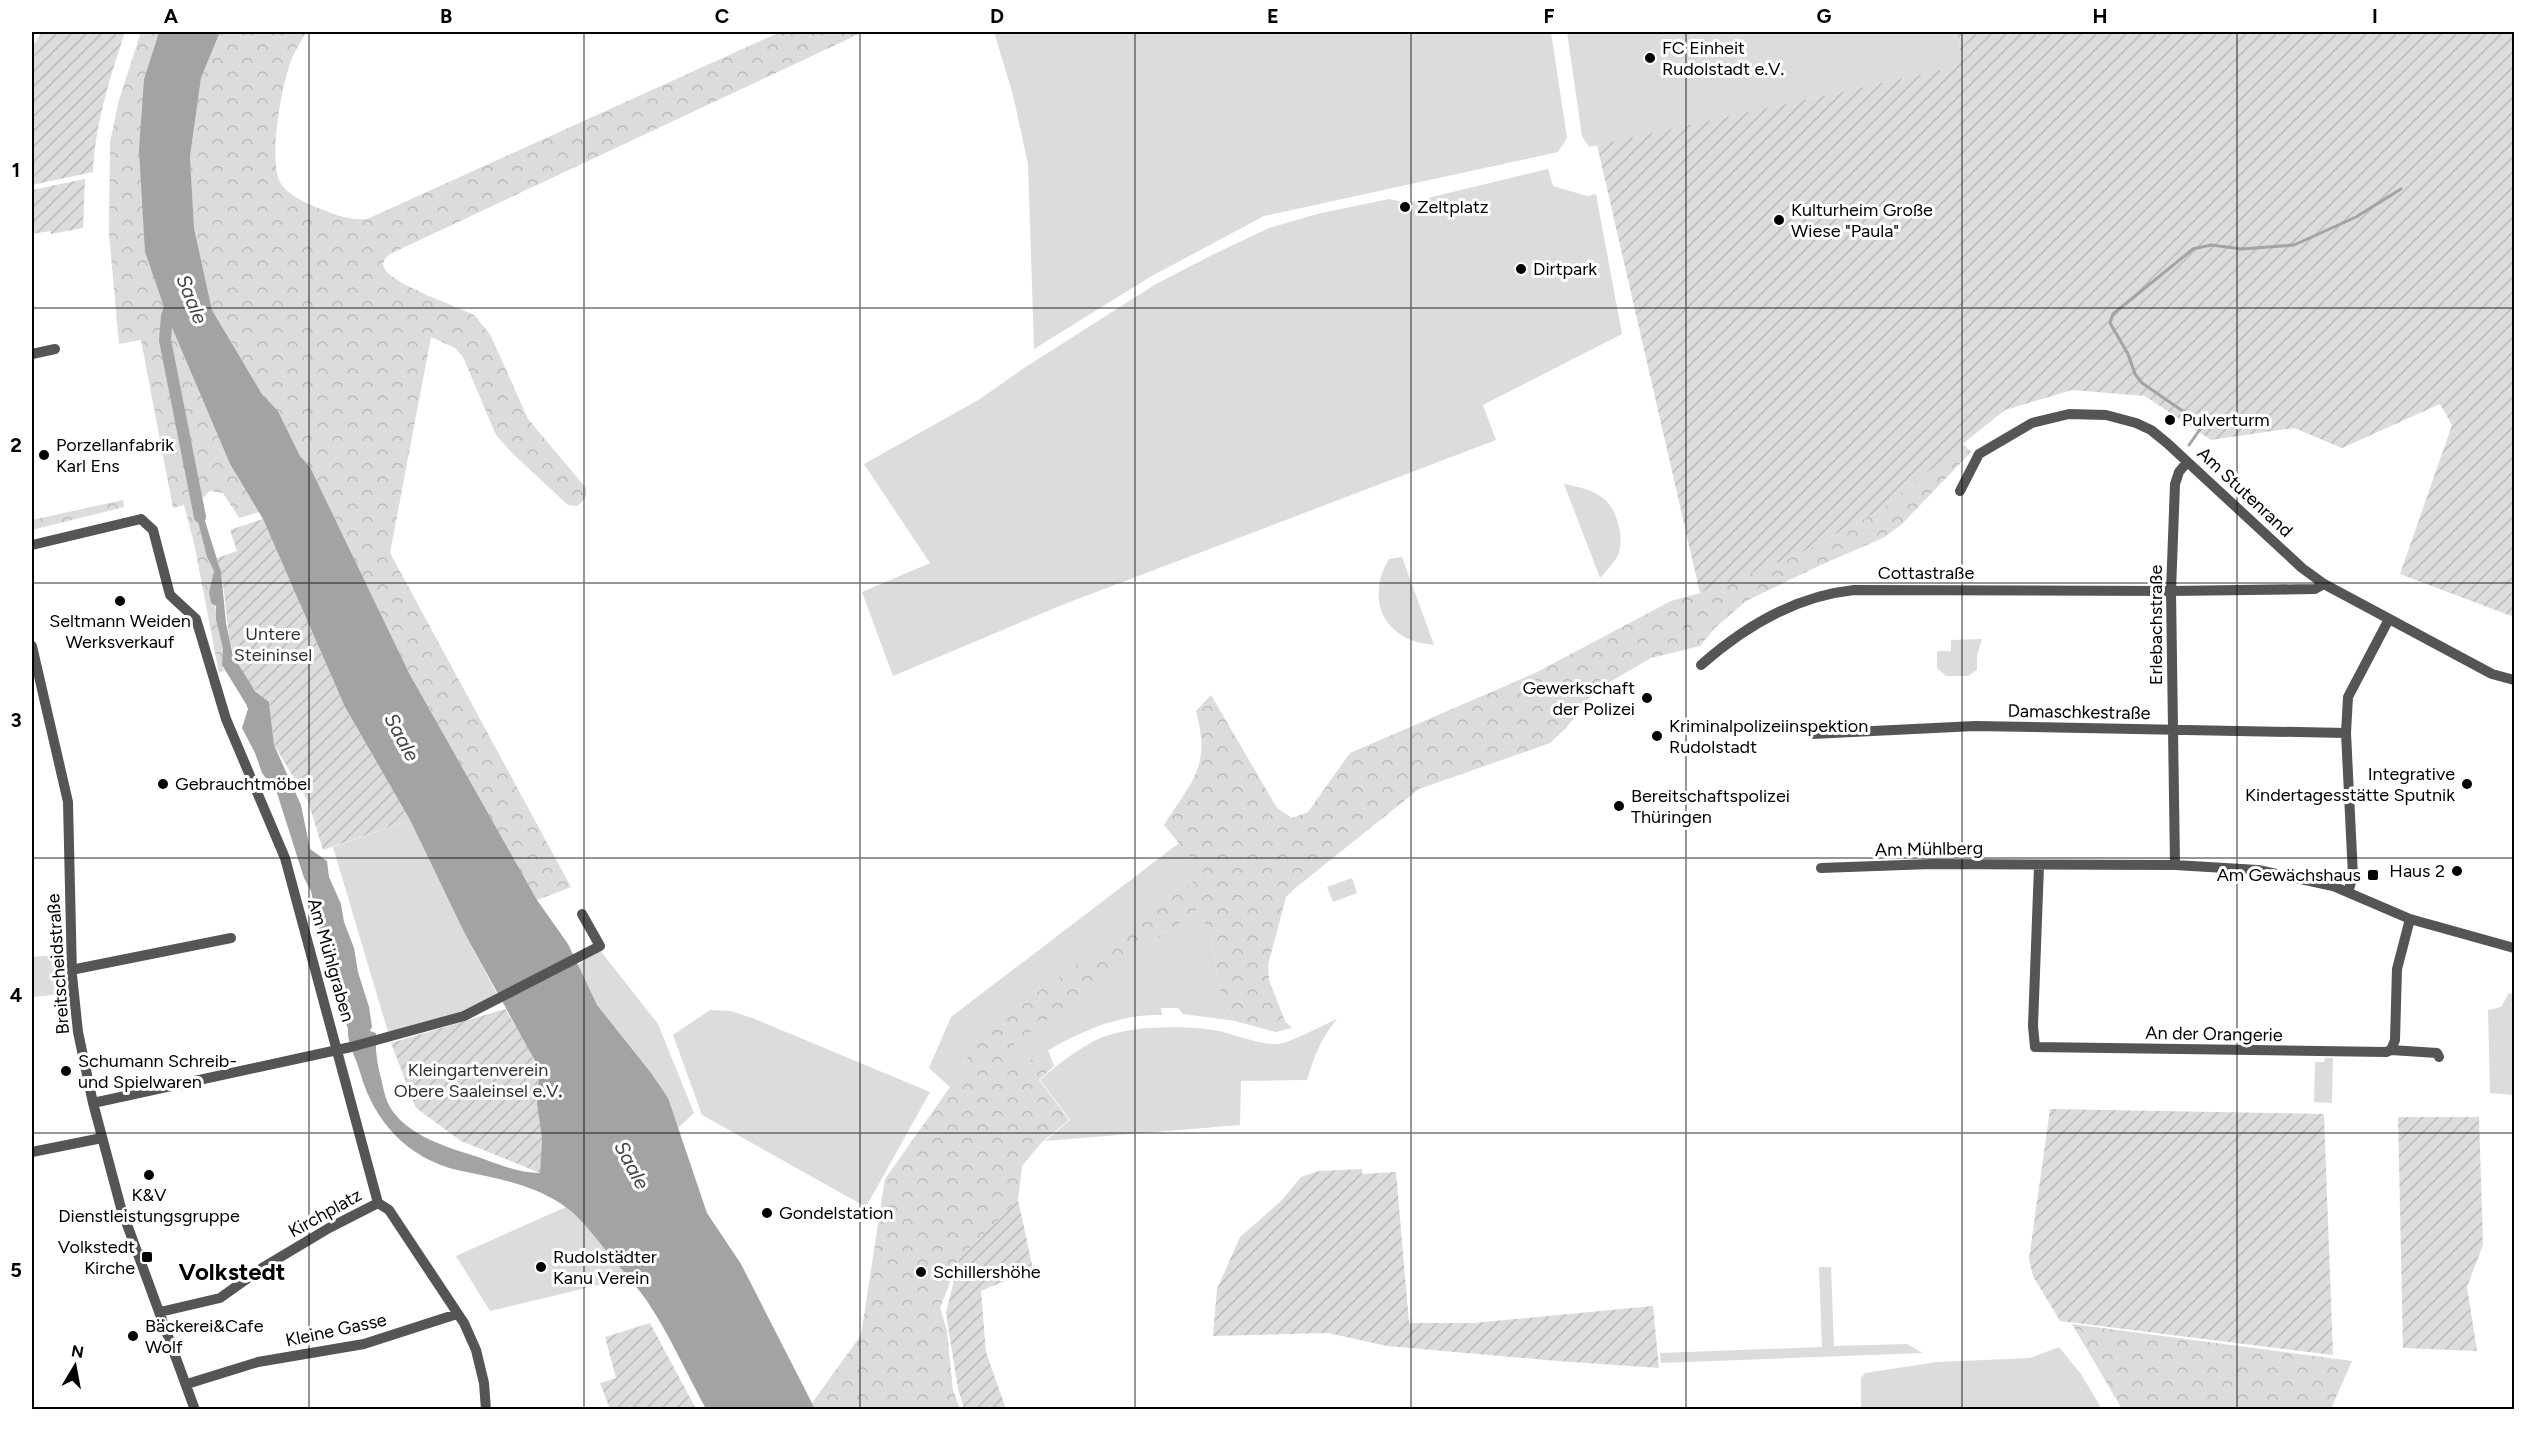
<svg xmlns="http://www.w3.org/2000/svg" width="2546" height="1441" font-family="Figtree,sans-serif">
<defs>
<pattern id="forest-crowns" width="20" height="18" patternUnits="userSpaceOnUse" patternTransform="scale(1.5)"><rect width="20" height="18" fill="#dcdcdc"/><path d="M2 6a3 3 0 1 1 6 0M12 15a3 3 0 1 1 6 0" fill="none" stroke="#bbb"/></pattern>
<pattern id="garden-furrows" width="10" height="10" patternUnits="userSpaceOnUse" patternTransform="scale(1.5)"><rect width="10" height="10" fill="#dcdcdc"/><path d="M-1 1l2-2M0 10L10 0M9 11l2-2" fill="none" stroke="#bbb"/></pattern>
</defs>
<rect width="100%" height="100%" fill="#fff"/>
<path fill="#dcdcdc" d="M994,32H1551L1567,138L1558,152L1264,216L1150,277L1034,349L1028,164L1013,95Z
M1567,32H1957L1962,60L1952,68L1589,147L1582,136Z
M1548,169L1553,186L1587,196L1596,194L1622,334L1483,405L1496,440L1062,605L893,676L862,592L930,563L864,464L980,399L1024,368L1156,284L1212,255L1269,228L1317,214L1389,199L1407,203Z
M1564,484C1596,490 1614,497 1620,532C1621,541 1621,551 1616,559C1611,566 1605,572 1600,578Z
M1402,557L1434,645C1426,644 1418,643 1411,640C1375,625 1371,589 1389,559Z
M1982,639L1977,655V670L1968,676H1946L1937,668V651H1951V640Z
M410,820L465,934L497,994L464,1012L388,1032L333,847Z
M1179,843L1205,874L982,1032L950,1087L929,1068L951,1017Z
M1352,878L1357,893L1333,902L1327,887Z
M1197,910L1210,933L1222,1000L1235,1021L1183,1014L1178,1008H1161L1162,1015C1109,1013 1060,1042 1016,1070L1001,1053Z
M599,949L658,1024L694,1113L678,1128C662,1077 631,1053 601,1011C591,997 585,981 577,966Z
M57,955L61,957V973L58,974L59,977L62,978V994L32,997V957Z
M2509,993L2514,995V1095L2490,1093L2488,1010L2501,1007Z
M710,1010L731,1011L755,1019L930,1092L866,1207L702,1115L673,1035Z
M1337,1019C1321,1038 1314,1057 1307,1080L1241,1081L1240,1125L1045,1141L1070,1120L1040,1080C1058,1064 1075,1051 1096,1040C1127,1025 1186,1025 1219,1031C1237,1035 1260,1045 1278,1044C1290,1043 1323,1025 1337,1019Z
M2325,1058H2333L2332,1103L2314,1102L2315,1062H2324Z
M566,1207L585,1223L628,1278L490,1311L456,1256Z
M1819,1267H1831L1834,1346L1907,1344L1923,1353L1661,1363L1660,1353L1822,1347Z
M2059,1347L2081,1374L2102,1409H1861V1378L1865,1373L1937,1362L2030,1358Z"/>
<path fill="url(#forest-crowns)" d="M141,32H159L144,79L145,252L167,316L230,464L259,512L239,518L223,493L210,491L194,506L207,557L214,571L209,592C218,609 219,628 223,647C224,655 221,663 224,671L219,673L194,543L184,505L173,508L141,340L119,344L109,234L110,142L119,100Z
M220,32H307C302,39 297,47 293,56C282,81 268,158 280,182C287,195 306,203 318,208C334,214 350,221 367,219L780,32H863L392,253C384,257 380,265 387,272C401,287 453,305 474,315L490,334L528,419L586,488C587,497 584,501 577,506L568,505L512,453L496,435L463,357L455,348L431,337L390,553L571,887L537,900L409,673L310,467L300,456L278,411L262,394L212,310L194,228L190,157L201,78Z
M1962,443L1971,452L1902,524L1883,538L1825,563L1746,601L1715,628L1700,646L1651,658L1596,690L1566,728L1550,743L1419,789L1293,890L1286,897L1268,965L1269,980L1285,1021L1292,1028L1276,1032L1235,1021L1222,1000L1210,933L1197,910L1002,1053L1016,1069L1048,1050L1054,1066L1039,1080L1069,1120L1042,1142L1022,1166L1018,1200L959,1259L940,1308L947,1331L953,1390L960,1409L815,1410L812,1403L861,1335L885,1179L950,1087L982,1032L1204,874L1164,825C1193,779 1211,767 1196,711L1211,695L1277,808L1292,818L1308,812L1350,753L1535,673L1671,601L1700,593L1797,555L1880,510Z
M123,500L124,507L32,530V520Z
M2072,1324L2352,1361L2331,1409H2122Z"/>
<path fill="url(#garden-furrows)" d="M42,32H125C110,78 95,123 93,172L32,185V47Z
M1957,32H2514V617L2400,574L2452,425L2440,404L2342,448L2294,428L2211,440L2145,396L2072,390L2005,410L1880,510L1797,555L1700,593L1597,145L1951,68V63L1962,60Z
M85,179L83,228L51,234L50,231L32,234V190Z
M263,519L345,707L410,820L323,850L308,801L274,745L269,702C215,662 234,612 217,558L237,551L230,530Z
M505,1009L528,1046L539,1074L537,1104L542,1139L540,1173L461,1141L416,1108L391,1043Z
M2050,1109L2324,1114L2333,1355L2060,1321L2033,1276L2029,1259Z
M2398,1117H2479L2483,1245L2467,1287L2477,1351L2403,1348Z
M1362,1169V1174L1396,1172L1409,1323H1473L1653,1306L1659,1368L1558,1361L1387,1346L1328,1333L1213,1336L1217,1289L1240,1237L1281,1201L1301,1177L1319,1171Z
M1018,1200L1033,1269L981,1291L986,1352L1006,1409H964L958,1389L946,1313L959,1259Z
M650,1323L696,1409H610L600,1383L616,1378L605,1337Z"/>
<path fill="#a3a3a3" d="M159,32H220L201,78L190,157L194,228L212,310L262,394L278,411L300,456L310,467L409,673L537,900L568,944L597,1005L651,1073L668,1098L707,1213L741,1264L815,1409H706C688,1376 668,1332 647,1301C636,1285 622,1271 610,1255C596,1239 584,1221 567,1208C535,1184 495,1178 457,1170C407,1158 373,1120 360,1072C356,1057 347,1045 348,1029L326,962L311,891L304,878L277,793L262,773L255,753L242,728L248,709L246,704L222,665L223,649L216,619V606L211,603L209,592L214,571L207,557L194,506L196,503L200,505L221,572L226,623L233,656L255,691L269,702L274,745L301,805L310,849L327,861L329,877L341,904L344,922L354,948L358,972L369,1007L372,1027L370,1031L376,1033C375,1050 377,1063 381,1078C383,1086 384,1094 387,1101C401,1134 446,1147 478,1157C497,1164 519,1173 540,1173L542,1139L537,1104L539,1074L534,1059L465,934L410,820L345,707L263,519L230,464L167,316L145,252L139,150L144,79Z"/>
<g fill="none" stroke-linecap="round" stroke-linejoin="round">
<path stroke="#a3a3a3" stroke-width="3" d="M2189,445L2203,425L2142,383L2135,374L2128,354L2110,323L2113,314L2193,249L2211,245L2242,249L2294,245L2356,217L2401,189"/>
<path stroke="#a3a3a3" stroke-width="12" d="M172,302L167,316L165,340L200,517"/>
<path stroke="#555" stroke-width="10" d="M32,354L55,349
M1960,491L1979,454L2032,423L2069,414L2106,415L2136,423L2151,430L2167,443L2302,568L2324,584
M32,545L141,519L153,530L170,595L196,619L226,719L285,858L378,1203L389,1210L464,1323L476,1350L484,1383L486,1410
M32,646L68,802L72,975L78,1032L93,1103L121,1208L195,1410
M1701,665C1744,627 1796,596 1854,590L2171,591L2315,589L2324,584L2492,674L2514,680
M1812,734L1975,726L2346,733
M2175,865L2171,591L2175,484L2179,472L2187,462
M2039,866L2033,1026L2035,1047L2386,1052L2391,1050L2395,1040L2397,969L2410,919
M1821,868L1931,864L2175,865L2258,870L2333,886L2410,919L2514,948
M2348,892L2353,876L2346,733L2348,697L2389,619
M71,970L231,938
M2391,1050L2437,1053L2439,1057
M93,1103L351,1047L464,1016L600,946L582,914
M32,1152L102,1138
M160,1312L220,1298L262,1268L329,1228L378,1203
M187,1384L258,1362L364,1344L457,1314"/>
</g>
<path fill="none" stroke="#000" stroke-width="1.5" stroke-opacity="0.55" d="M309,32V1410M584,32V1410M860,32V1410M1135,32V1410M1411,32V1410M1686,32V1410M1962,32V1410M2237,32V1410M32,308H2514M32,583H2514M32,858H2514M32,1133H2514"/>
<g fill="#000" stroke="#fff" stroke-width="2">
<circle cx="1650" cy="58" r="6"/>
<circle cx="1405" cy="207" r="6"/>
<circle cx="1779" cy="220" r="6"/>
<circle cx="1521" cy="269" r="6"/>
<circle cx="2170" cy="420" r="6"/>
<circle cx="44" cy="455" r="6"/>
<circle cx="120" cy="601" r="6"/>
<circle cx="1647" cy="698" r="6"/>
<circle cx="1657" cy="736" r="6"/>
<circle cx="163" cy="784" r="6"/>
<circle cx="2467" cy="784" r="6"/>
<circle cx="1619" cy="806" r="6"/>
<circle cx="2457" cy="871" r="6"/>
<rect x="2367" y="869" width="12" height="12" rx="3"/>
<circle cx="66" cy="1071" r="6"/>
<circle cx="149" cy="1175" r="6"/>
<circle cx="767" cy="1213" r="6"/>
<rect x="141" y="1251" width="12" height="12" rx="3"/>
<circle cx="541" cy="1267" r="6"/>
<circle cx="921" cy="1272" r="6"/>
<circle cx="133" cy="1336" r="6"/>
</g>
<g text-anchor="middle" dominant-baseline="central" stroke-width="6" stroke-linejoin="round" paint-order="stroke">
<g font-size="18" fill="#000" stroke="#fff" text-anchor="start">
<text x="1662" y="48">FC Einheit<tspan x="1662" dy="21">Rudolstadt e.V.</tspan></text>
<text x="1417" y="207">Zeltplatz</text>
<text x="1791" y="210">Kulturheim Große<tspan x="1791" dy="21">Wiese "Paula"</tspan></text>
<text x="1533" y="269">Dirtpark</text>
<text x="2182" y="420">Pulverturm</text>
<text x="56" y="445">Porzellanfabrik<tspan x="56" dy="21">Karl Ens</tspan></text>
<text x="120" y="621" text-anchor="middle">Seltmann Weiden<tspan x="120" dy="21">Werksverkauf</tspan></text>
<text x="1635" y="688" text-anchor="end">Gewerkschaft<tspan x="1635" dy="21">der Polizei</tspan></text>
<text x="1669" y="726">Kriminalpolizeiinspektion<tspan x="1669" dy="21">Rudolstadt</tspan></text>
<text x="2455" y="774" text-anchor="end">Integrative<tspan x="2455" dy="21">Kindertagesstätte Sputnik</tspan></text>
<text x="175" y="784">Gebrauchtmöbel</text>
<text x="1631" y="796">Bereitschaftspolizei<tspan x="1631" dy="21">Thüringen</tspan></text>
<text x="2445" y="871" text-anchor="end">Haus 2</text>
<text x="2361" y="875" text-anchor="end">Am Gewächshaus</text>
<text x="78" y="1061">Schumann Schreib-<tspan x="78" dy="21">und Spielwaren</tspan></text>
<text x="149" y="1195" text-anchor="middle">K&amp;V<tspan x="149" dy="21">Dienstleistungsgruppe</tspan></text>
<text x="779" y="1213">Gondelstation</text>
<text x="135" y="1247" text-anchor="end">Volkstedt<tspan x="135" dy="21">Kirche</tspan></text>
<text x="553" y="1257">Rudolstädter<tspan x="553" dy="21">Kanu Verein</tspan></text>
<text x="933" y="1272">Schillershöhe</text>
<text x="145" y="1326">Bäckerei&amp;Cafe<tspan x="145" dy="21">Wolf</tspan></text>
</g>
<g font-size="18" fill="#000" stroke="#fff">
<text transform="translate(2245 492) rotate(43)">Am Stutenrand</text>
<text x="1926" y="573">Cottastraße</text>
<text transform="translate(2156 625) rotate(-90)">Erlebachstraße</text>
<text transform="translate(2079 712) rotate(1)">Damaschkestraße</text>
<text transform="translate(1929 849) rotate(-1)">Am Mühlberg</text>
<text transform="translate(331 960) rotate(74)">Am Mühlgraben</text>
<text transform="translate(58 964) rotate(-94)">Breitscheidstraße</text>
<text transform="translate(2214 1034) rotate(1)">An der Orangerie</text>
<text transform="translate(325 1213) rotate(-29)">Kirchplatz</text>
<text transform="translate(336 1330) rotate(-12)">Kleine Gasse</text>
</g>
<g font-size="18" fill="#333" stroke="#fff">
<text x="273" y="634">Untere<tspan x="273" dy="21">Steininsel</tspan></text>
<text x="478" y="1070">Kleingartenverein<tspan x="478" dy="21">Obere Saaleinsel e.V.</tspan></text>
</g>
<g font-size="20" font-style="italic" fill="#444" stroke="#fff">
<text transform="translate(192 299) rotate(68)">Saale</text>
<text transform="translate(402 737) rotate(62)">Saale</text>
<text transform="translate(632 1165) rotate(62)">Saale</text>
</g>
<g font-size="24" font-weight="bold" fill="#000" stroke="#fff">
<text x="232" y="1271">Volkstedt</text>
</g>
</g>
<rect width="2546" height="1441" fill="none" stroke="#ffffff" stroke-width="66"/>
<g transform="translate(75 1366) rotate(10)" stroke="#ffffff" stroke-width="4.5" paint-order="stroke">
<path d="M0-4.5L10 22L0 15L-10 22Z" fill="#000000"/>
<text y="-9" font-size="16" font-weight="bold" text-anchor="middle" fill="#000000">N</text>
</g>
<rect x="33" y="33" width="2480" height="1375" fill="none" stroke="#000" stroke-width="2"/>
<g font-size="20" text-anchor="middle" font-weight="bold" fill="#000">
<text x="171" y="23">A</text>
<text x="446" y="23">B</text>
<text x="722" y="23">C</text>
<text x="997" y="23">D</text>
<text x="1273" y="23">E</text>
<text x="1549" y="23">F</text>
<text x="1824" y="23">G</text>
<text x="2100" y="23">H</text>
<text x="2375" y="23">I</text>
<text x="16" y="177">1</text>
<text x="16" y="452">2</text>
<text x="16" y="727">3</text>
<text x="16" y="1002">4</text>
<text x="16" y="1277">5</text>
</g>
</svg>
